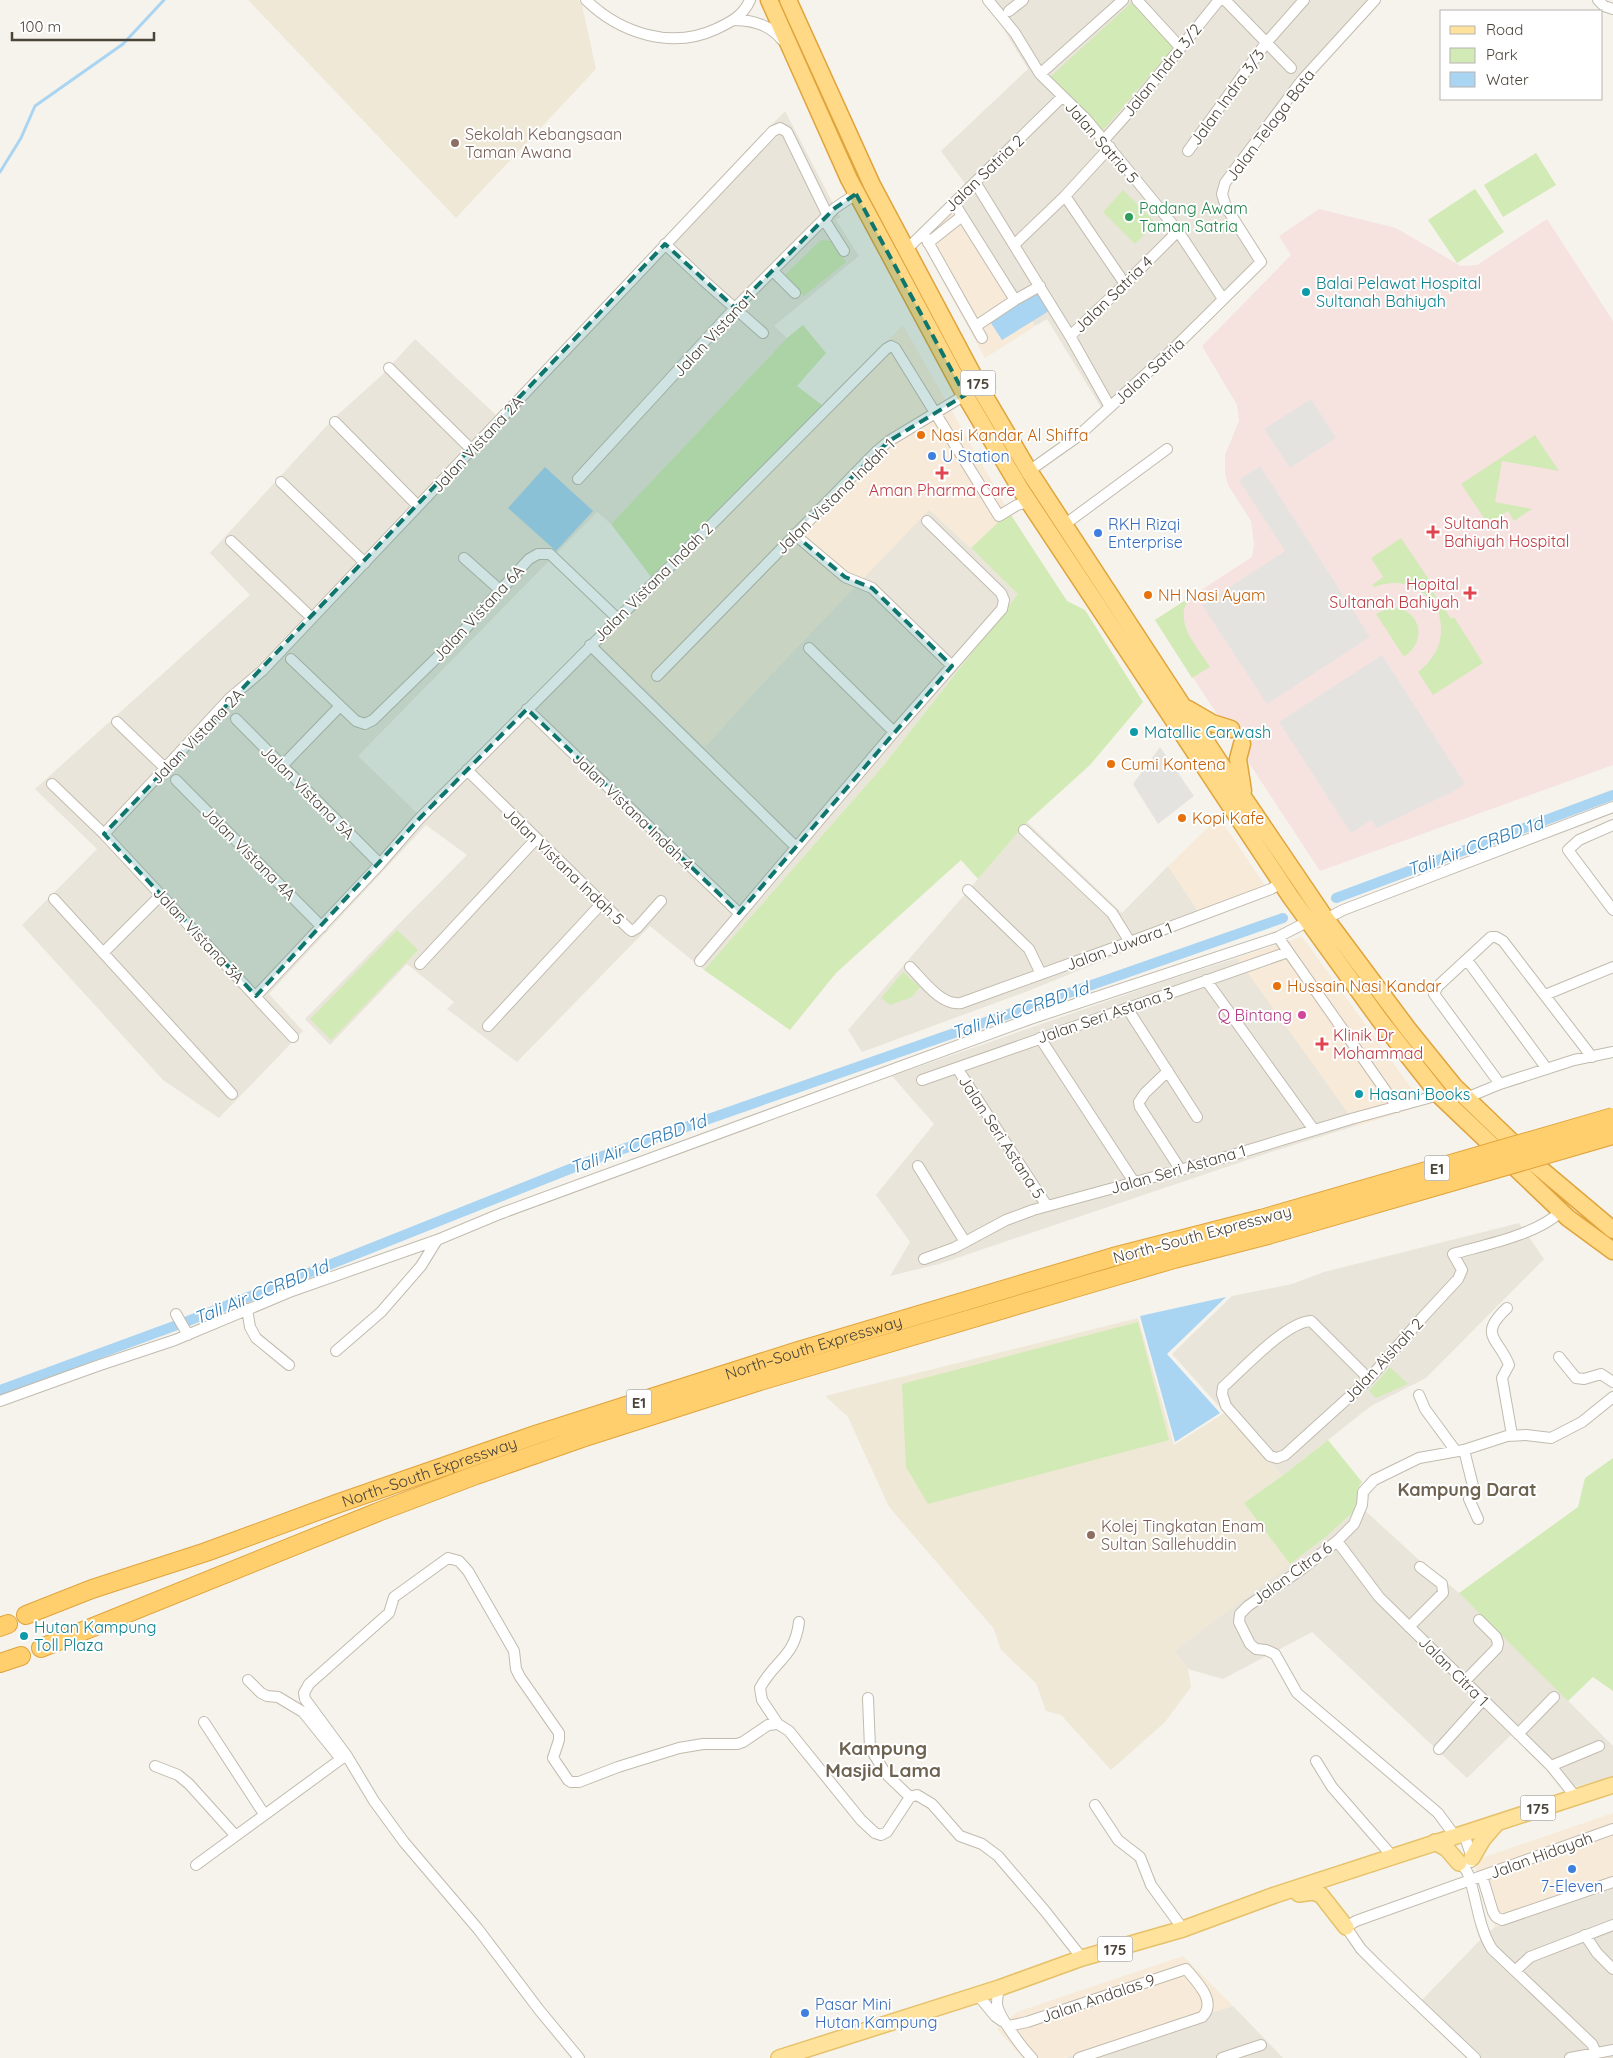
<svg xmlns="http://www.w3.org/2000/svg" width="1613" height="2058" font-family="Quicksand,sans-serif">
<rect width="100%" height="100%" fill="#f6f3ec"/>
<path fill="#eae5da" d="M982,0H1372L1304,74L1219,183L1218,194L1260,263L1102,409L1047,319L1035,326L954,201L968,188L941,151L1028,69L995,15Z
M785,111L840,217L836,220L859,256L774,326L787,338L611,524L597,512L358,756L417,813L592,637L705,747L760,686L929,509L1019,593L883,766L704,970L650,926L517,1062L447,1009L454,1002L407,964L330,1045L305,1019L467,855L426,825L269,994L303,1031L219,1118L163,1080L22,925L97,849L35,789L250,595L210,553L332,420L382,375L415,339L497,416Z
M1027,822L1122,913L1168,866L1204,920L1028,991L862,1052L848,1030Z
M1302,937L1423,1105L1271,1152L939,1264L890,1276L910,1242L876,1195L934,1124L892,1076L1162,982Z
M1519,1223L1544,1259L1426,1378L1371,1406L1282,1476L1172,1354L1232,1296L1292,1284L1324,1272Z
M1360,1506L1418,1559L1469,1601L1613,1746V1777L1566,1789L1512,1734L1467,1778L1312,1632L1223,1679L1188,1669L1174,1651L1327,1536Z
M1613,1887V2058H1480L1420,2002L1482,1938L1495,1927Z
M1233,2006L1283,2058H1065Z"/>
<path fill="#f7ead8" d="M954,201L1035,326L985,358L918,237Z
M903,325L1009,512L971,548L929,510L760,686L705,747L592,637Z
M1219,817L1270,893L1204,920L1168,866Z
M1302,937L1423,1105L1357,1126L1237,958Z
M1613,1813V1887L1495,1927L1473,1861Z
M1183,1956L1233,2006L1065,2058H1023L997,2029L1017,2012Z"/>
<path fill="#efe8d6" d="M248,0H578L582,5L596,69L456,218Z
M1138,1318L1174,1445L1224,1413L1282,1476L1244,1503L1290,1564L1174,1651L1188,1669L1191,1687L1165,1722L1111,1770L1061,1715L1046,1711L1036,1683L1001,1650L994,1629L889,1507L848,1417L825,1396Z"/>
<path fill="#f6e3e0" d="M1319,209L1396,228L1461,266L1477,265L1547,219L1613,321V765L1320,871L1155,620L1252,557L1254,544L1251,521L1228,485L1225,473V455L1239,421L1237,405L1202,346L1291,255L1279,236Z"/>
<path fill="#d2eab5" d="M1132,2L1174,47L1100,134L1049,78Z
M1536,153L1556,185L1503,217L1484,185Z
M1475,189L1504,232L1457,263L1428,220Z
M1123,190L1156,223L1135,244L1103,212Z
M821,240L833,241L846,262L804,296L784,276Z
M803,325L826,353L797,386L822,405L651,577L611,524L787,338Z
M1535,435L1559,471L1502,461L1495,502L1532,509L1514,521L1508,511L1488,524L1461,484Z
M1009,512L1067,601L1085,610L1143,702L1090,765L1027,822L978,879L961,860L836,973L790,1030L704,970L883,766L1018,594L971,548Z
M1401,538L1432,584L1429,586L1439,601L1434,604C1418,584 1398,578 1374,587L1372,585L1383,577L1371,558Z
M1192,596C1170,619 1197,646 1210,667L1192,678L1155,620Z
M1442,605L1451,619L1454,617L1483,663L1433,695L1418,672C1440,655 1446,634 1437,608Z
M1394,607C1422,612 1427,641 1404,657L1376,614L1386,609Z
M397,930L418,950L331,1040L310,1019Z
M903,972L920,987L912,997L890,1005L881,998Z
M1138,1322L1169,1440L928,1504L906,1467L902,1384Z
M1390,1367L1408,1384L1376,1398L1369,1391Z
M1328,1440L1362,1482L1357,1490L1360,1506L1327,1536L1290,1564L1244,1503L1282,1476Z
M1613,1458V1691L1593,1677L1568,1701L1459,1593L1578,1507L1585,1478Z"/>
<path fill="#e5e3e0" d="M1311,399L1336,438L1290,468L1264,429Z
M1260,466L1370,637L1267,704L1202,605L1285,551L1239,480Z
M1382,655L1465,784L1454,791L1377,828L1371,820L1351,833L1279,722Z
M1160,747L1194,796L1158,824L1133,784Z"/>
<path fill="#a9d4f2" d="M1037,291L1049,311L1002,340L989,320Z
M545,467L593,511L556,551L508,508Z
M1226,1297L1167,1354L1220,1413L1175,1442L1140,1316Z"/>
<g fill="none" stroke-linecap="round" stroke-linejoin="round">
<path stroke="#a9d4f2" stroke-width="3" d="M0,172L21,138L35,106L123,44L164,0"/>
<path stroke="#a9d4f2" stroke-width="10" d="M1336,898L1613,795
M0,1390L188,1321L600,1157L1283,918"/>
<g stroke="#c2bbae" stroke-width="12">
<path id="minor" d="M586,0C620,33 671,50 716,29C731,22 743,16 750,0
M988,0L1015,33L1040,74L1086,119L1178,231L1223,299
M1137,0L1180,47
M1225,0L1291,68
M1598,0L1604,6L1613,9
M1009,11L1023,0
M734,20C753,20 770,25 782,40
M1040,74L1123,0
M1104,140L1128,113L1219,0
M1188,151L1266,43L1304,0
M975,182L1070,336L1110,407
M1065,196L1125,284
M954,203L1015,300
M825,221L844,251
M923,233L982,338
M928,243L962,216
M665,244L703,280L763,333
M1015,244L1065,196L1110,147
M906,250L1062,97
M773,271L795,293
M976,326L1015,300L1040,286
M1070,336L1125,284L1178,231
M389,368L471,449
M335,422L418,506
M1029,471L1077,437L1110,407L1171,351L1261,262L1226,207L1222,194L1225,183L1302,80L1375,0
M578,479L735,308L835,208L856,194
M281,482L365,563
M1064,525L1167,449
M794,534L845,577L872,588L952,666
M231,541L312,618
M464,558L500,590
M590,645L796,847
M809,648L894,732
M291,659L356,721L365,724L373,720L456,639L529,559L538,554H550L617,618
M657,676L877,451L889,441L965,395
M527,709L739,913
M236,719L380,864
M117,722L166,769
M282,766L340,706
M467,770L629,929L632,931L637,928L661,901
M176,780L322,927
M52,784L104,834L293,1037
M1613,825L1579,840L1568,850L1613,910
M1024,830L1112,913L1130,942
M104,834L230,698L262,671L773,131L780,128L787,132L828,216
M968,890L1029,949L1041,974
M54,899L232,1094
M1326,919L1343,910L1613,807
M1278,937L1397,1107
M103,953L161,895
M1467,960L1547,1069
M700,961L894,732L1002,609L1004,600L1001,593L927,521
M420,964L536,839
M910,967C923,980 941,1006 961,1003L1130,942L1271,889L1281,883
M1206,980L1314,1130
M1545,995L1613,967
M256,996L380,864L419,819L886,349L891,346L895,348L999,516L1017,505L1029,502
M1127,1008L1197,1117
M488,1026L602,903
M1040,1038L1134,1182
M957,1068L1047,1206
M1168,1071L1145,1093L1139,1102L1140,1107L1180,1169
M922,1080L1288,952
M1500,1084L1434,994L1438,986L1491,937H1496L1503,941L1592,1057
M1466,1098L1500,1084L1574,1060L1613,1052
M918,1166L965,1242
M924,1259L954,1248L1006,1220L1033,1210L1216,1160L1351,1119L1439,1095
M1507,1308C1477,1336 1499,1338 1509,1365L1502,1378L1512,1435
M247,1309L250,1327L256,1338L289,1365
M176,1314L188,1335
M336,1351L381,1312L421,1266L437,1240
M1559,1357L1576,1378L1584,1379L1601,1374L1613,1382
M1369,1379L1311,1321C1286,1322 1243,1369 1223,1387L1222,1394L1226,1406L1270,1456L1277,1458L1285,1455L1369,1379L1421,1319L1458,1279L1462,1270L1453,1254C1484,1245 1539,1234 1561,1211
M1419,1395L1425,1409L1455,1450
M0,1401L97,1366L175,1340L292,1291L437,1240L502,1213L1030,1019L1278,937L1307,922
M1464,1450L1473,1486L1469,1499L1478,1519
M1337,1541L1379,1597L1551,1766L1575,1796
M1409,1627L1443,1593L1442,1584L1420,1567
M248,1680L261,1693L267,1696L278,1697L303,1712L341,1759
M1465,1681L1497,1648L1498,1643L1496,1637L1479,1620
M868,1698L870,1748L886,1774L910,1797
M204,1722L264,1814
M778,1724L762,1700L760,1688C774,1661 795,1657 799,1622
M1518,1734L1554,1697
M1439,1749L1483,1700
M1316,1761L1332,1787L1393,1857
M155,1766L178,1775L189,1784L235,1835
M1551,1766L1599,1746
M1095,1805L1118,1840L1140,1857L1151,1885L1183,1929
M1464,1834L1472,1858L1471,1862
M1455,1836L1438,1813L1297,1693L1275,1654L1266,1650L1256,1649L1250,1644L1239,1622L1240,1614L1248,1606L1302,1569L1337,1541L1354,1524L1362,1505L1363,1492L1374,1480L1419,1458L1464,1450L1507,1436L1526,1435L1551,1438L1582,1422L1613,1397
M1457,1858C1460,1864 1466,1868 1468,1874C1477,1898 1478,1927 1492,1949L1592,2044L1596,2053
M196,1865L341,1759L347,1756
M1482,1876L1493,1912L1496,1917L1502,1920L1613,1882
M1585,1935L1597,1953L1613,1969
M1515,1971L1530,1957L1613,1925
M999,1988C998,1993 997,1999 997,2004C998,2016 1023,2049 1032,2058
M977,1994L995,2016L1002,2021
M1009,2026L1027,2022L1186,1969C1196,1981 1218,2002 1202,2017L1079,2058
M579,2058L540,2011L478,1929L404,1842L374,1801L347,1756L305,1699L304,1693L309,1684L389,1613L394,1597L448,1558L459,1561L468,1571L514,1651L516,1669L520,1677L559,1733V1740L553,1758L568,1780L571,1782H579L618,1767L679,1748L703,1744H737L743,1742L768,1725L778,1724L789,1731L861,1820L875,1833L881,1835L887,1832L910,1797L917,1795L932,1804L960,1836L982,1844L998,1856L1045,1911L1082,1958
M1222,2058L1261,2045
M1475,2058L1378,1966L1361,1949L1346,1927L1356,1921L1613,1829
M1570,2058L1613,2050"/>
</g>
<g stroke="#e6c16a" stroke-width="18">
<path id="primary" d="M1435,1842L1447,1849L1459,1863
M1472,1858L1483,1839L1496,1824
M1299,1894L1313,1892L1321,1895L1346,1927
M779,2058L999,1988L1082,1958L1183,1929L1275,1895L1613,1785"/>
</g>
<g stroke="#e0a43c" stroke-width="19">
<path id="trunk" d="M769,0L849,179L965,395L1021,490L1290,896L1379,1019L1439,1095L1568,1218L1613,1251
M788,0L872,185L980,388L1029,471L1218,760L1326,919L1408,1029L1454,1086L1536,1165L1613,1230
M1188,709L1212,723L1231,729
M1242,744L1238,759L1243,791"/>
</g>
<g stroke="#e0a43c" stroke-width="20">
<g id="motorway">
<path id="s1" d="M26,1615L92,1589L206,1552L339,1503L538,1434L798,1351L1113,1257L1261,1219"/>
<path d="M0,1627L8,1624"/>
<path d="M41,1648L378,1512L476,1475L582,1438L760,1381L1085,1285L1174,1259L1268,1235"/>
<path d="M0,1663L21,1656"/>
</g>
</g>
<use href="#minor" stroke="#fff" stroke-width="10"/>
<use href="#primary" stroke="#ffe39c" stroke-width="15"/>
<use href="#trunk" stroke="#ffd985" stroke-width="16"/>
<use href="#motorway" stroke="#ffcf6e" stroke-width="18"/>
<g stroke="#e0a43c" stroke-width="20" stroke-linecap="butt">
<path id="motorway-bridge" d="M1261,1219L1613,1117
M1268,1235L1613,1135"/>
</g>
<use href="#motorway-bridge" stroke="#ffcf6e" stroke-width="18"/>
</g>
<path fill="#0f766e" fill-opacity="0.2" stroke="#0f766e" stroke-width="4" stroke-dasharray="10 6" stroke-linejoin="round" d="M856,194L965,395L889,441L794,534L845,577L872,588L952,666L739,913L527,709L419,819L256,996L104,834L665,244L735,308L835,208Z"/>
<g fill="#8d6e63" stroke="#fff" stroke-width="2">
<circle cx="455" cy="143" r="5"/>
<circle cx="1091" cy="1535" r="5"/>
</g>
<circle fill="#2e9e5b" stroke="#fff" stroke-width="2" cx="1129" cy="217" r="5"/>
<g fill="#0f9aa8" stroke="#fff" stroke-width="2">
<circle cx="1306" cy="292" r="5"/>
<circle cx="1134" cy="732" r="5"/>
<circle cx="1359" cy="1094" r="5"/>
<circle cx="24" cy="1636" r="5"/>
</g>
<g fill="#e8710a" stroke="#fff" stroke-width="2">
<circle cx="921" cy="435" r="5"/>
<circle cx="1148" cy="595" r="5"/>
<circle cx="1111" cy="764" r="5"/>
<circle cx="1182" cy="818" r="5"/>
<circle cx="1277" cy="986" r="5"/>
</g>
<g fill="#3f7fe0" stroke="#fff" stroke-width="2">
<circle cx="932" cy="456" r="5"/>
<circle cx="1098" cy="533" r="5"/>
<circle cx="1572" cy="1869" r="5"/>
<circle cx="805" cy="2013" r="5"/>
</g>
<g fill="#e0444e" stroke="#fff" stroke-width="2">
<path d="M939.5 465.5h5v5h5v5h-5v5h-5v-5h-5v-5h5z"/>
<path d="M1430.5 524.5h5v5h5v5h-5v5h-5v-5h-5v-5h5z"/>
<path d="M1467.5 585.5h5v5h5v5h-5v5h-5v-5h-5v-5h5z"/>
<path d="M1319.5 1036.5h5v5h5v5h-5v5h-5v-5h-5v-5h5z"/>
</g>
<circle fill="#d1479c" stroke="#fff" stroke-width="2" cx="1302" cy="1015" r="5"/>
<g text-anchor="middle" dominant-baseline="central" stroke-width="4" stroke-linejoin="round" paint-order="stroke">
<g fill="#fff" stroke="#817c74" stroke-width="1">
<rect x="960.5" y="370.5" width="35" height="25" rx="4"/>
<rect x="1424.5" y="1155.5" width="25" height="25" rx="4"/>
<rect x="626.5" y="1389.5" width="25" height="25" rx="4"/>
<rect x="1520.5" y="1795.5" width="35" height="25" rx="4"/>
<rect x="1097.5" y="1936.5" width="35" height="25" rx="4"/>
</g>
<g font-size="15" font-weight="bold" fill="#4b4439">
<text x="978" y="383">175</text>
<text x="1437" y="1168">E1</text>
<text x="639" y="1402">E1</text>
<text x="1538" y="1808">175</text>
<text x="1115" y="1949">175</text>
</g>
<g font-size="16" fill="#4b4439" stroke="#fff">
<text transform="translate(1162 70) rotate(-51)">Jalan Indra 3/2</text>
<text transform="translate(1227 97) rotate(-54)">Jalan Indra 3/3</text>
<text transform="translate(1270 125) rotate(-53)">Jalan Telaga Bata</text>
<text transform="translate(1102 142) rotate(49)">Jalan Satria 5</text>
<text transform="translate(984 173) rotate(-44)">Jalan Satria 2</text>
<text transform="translate(1113 294) rotate(-44)">Jalan Satria 4</text>
<text transform="translate(714 333) rotate(-47)">Jalan Vistana 1</text>
<text transform="translate(1149 371) rotate(-43)">Jalan Satria</text>
<text transform="translate(477 444) rotate(-47)">Jalan Vistana 2A</text>
<text transform="translate(835 496) rotate(-44)">Jalan Vistana Indah 1</text>
<text transform="translate(653 582) rotate(-45)">Jalan Vistana Indah 2</text>
<text transform="translate(478 613) rotate(-47)">Jalan Vistana 6A</text>
<text transform="translate(197 736) rotate(-46)">Jalan Vistana 2A</text>
<text transform="translate(308 792) rotate(45)">Jalan Vistana 5A</text>
<text transform="translate(633 811) rotate(44)">Jalan Vistana Indah 4</text>
<text transform="translate(249 853) rotate(45)">Jalan Vistana 4A</text>
<text transform="translate(564 866) rotate(44)">Jalan Vistana Indah 5</text>
<text transform="translate(199 935) rotate(47)">Jalan Vistana 3A</text>
<text transform="translate(1119 946) rotate(-20)">Jalan Juwara 1</text>
<text transform="translate(1105 1015) rotate(-19)">Jalan Seri Astana 3</text>
<text transform="translate(1002 1137) rotate(57)">Jalan Seri Astana 5</text>
<text transform="translate(1178 1169) rotate(-16)">Jalan Seri Astana 1</text>
<text transform="translate(1202 1234) rotate(-15)">North–South Expressway</text>
<text stroke="none"><textPath href="#s1" startOffset="832">North–South Expressway</textPath></text>
<text transform="translate(1383 1360) rotate(-47)">Jalan Aishah 2</text>
<text stroke="none"><textPath href="#s1" startOffset="428">North–South Expressway</textPath></text>
<text transform="translate(1292 1573) rotate(-36)">Jalan Citra 6</text>
<text transform="translate(1454 1671) rotate(45)">Jalan Citra 1</text>
<text transform="translate(1541 1855) rotate(-20)">Jalan Hidayah</text>
<text transform="translate(1098 1998) rotate(-19)">Jalan Andalas 9</text>
</g>
<g font-size="16" fill="#785e54" stroke="#fff" text-anchor="start">
<text x="465" y="134">Sekolah Kebangsaan<tspan x="465" dy="18">Taman Awana</tspan></text>
<text x="1101" y="1526">Kolej Tingkatan Enam<tspan x="1101" dy="18">Sultan Sallehuddin</tspan></text>
</g>
<g font-size="16" fill="#27864d" stroke="#fff" text-anchor="start">
<text x="1139" y="208">Padang Awam<tspan x="1139" dy="18">Taman Satria</tspan></text>
</g>
<g font-size="16" fill="#0d838f" stroke="#fff" text-anchor="start">
<text x="1316" y="283">Balai Pelawat Hospital<tspan x="1316" dy="18">Sultanah Bahiyah</tspan></text>
<text x="1144" y="732">Matallic Carwash</text>
<text x="1369" y="1094">Hasani Books</text>
<text x="34" y="1627">Hutan Kampung<tspan x="34" dy="18">Toll Plaza</tspan></text>
</g>
<g font-size="16" fill="#c56008" stroke="#fff" text-anchor="start">
<text x="931" y="435">Nasi Kandar Al Shiffa</text>
<text x="1158" y="595">NH Nasi Ayam</text>
<text x="1121" y="764">Cumi Kontena</text>
<text x="1192" y="818">Kopi Kafe</text>
<text x="1287" y="986">Hussain Nasi Kandar</text>
</g>
<g font-size="16" fill="#366cbe" stroke="#fff" text-anchor="start">
<text x="942" y="456">U Station</text>
<text x="1108" y="524">RKH Rizqi<tspan x="1108" dy="18">Enterprise</tspan></text>
<text x="1572" y="1886" text-anchor="middle">7-Eleven</text>
<text x="815" y="2004">Pasar Mini<tspan x="815" dy="18">Hutan Kampung</tspan></text>
</g>
<g font-size="16" fill="#be3a42" stroke="#fff" text-anchor="start">
<text x="942" y="490" text-anchor="middle">Aman Pharma Care</text>
<text x="1444" y="523">Sultanah<tspan x="1444" dy="18">Bahiyah Hospital</tspan></text>
<text x="1459" y="584" text-anchor="end">Hopital<tspan x="1459" dy="18">Sultanah Bahiyah</tspan></text>
<text x="1333" y="1035">Klinik Dr<tspan x="1333" dy="18">Mohammad</tspan></text>
</g>
<g font-size="16" fill="#b23c85" stroke="#fff" text-anchor="end">
<text x="1292" y="1015">Q Bintang</text>
</g>
<g font-size="18" font-style="italic" fill="#2e7ab2" stroke="#fff">
<text transform="translate(1475 846) rotate(-20)">Tali Air CCRBD 1d</text>
<text transform="translate(1020 1010) rotate(-19)">Tali Air CCRBD 1d</text>
<text transform="translate(638 1144) rotate(-20)">Tali Air CCRBD 1d</text>
<text transform="translate(261 1292) rotate(-22)">Tali Air CCRBD 1d</text>
</g>
<g font-size="18" font-weight="bold" fill="#6e6250" stroke="#fff">
<text x="1467" y="1489">Kampung Darat</text>
</g>
<g font-size="19" font-weight="bold" fill="#6e6250" stroke="#fff">
<text x="883" y="1748">Kampung<tspan x="883" dy="22">Masjid Lama</tspan></text>
</g>
</g>
<rect x="1440" y="10" width="162" height="90" fill="#ffffff" stroke="#b7b4b0"/>
<rect x="1450" y="26" width="25" height="8" fill="#ffe39c" stroke="#b7b4b0"/>
<text x="1486" y="35" font-size="15" fill="#4b4439">Road</text>
<rect x="1450" y="48" width="25" height="15" fill="#d2eab5" stroke="#b7b4b0"/>
<text x="1486" y="60" font-size="15" fill="#4b4439">Park</text>
<rect x="1450" y="72" width="25" height="15" fill="#a9d4f2" stroke="#b7b4b0"/>
<text x="1486" y="85" font-size="15" fill="#4b4439">Water</text>
<path d="M12 32v8h142v-8" fill="none" stroke="#4b4439" stroke-width="2.5"/>
<text x="20" y="32" font-size="15" fill="#4b4439" stroke="#ffffff" stroke-width="4" paint-order="stroke">100 m</text>
</svg>
